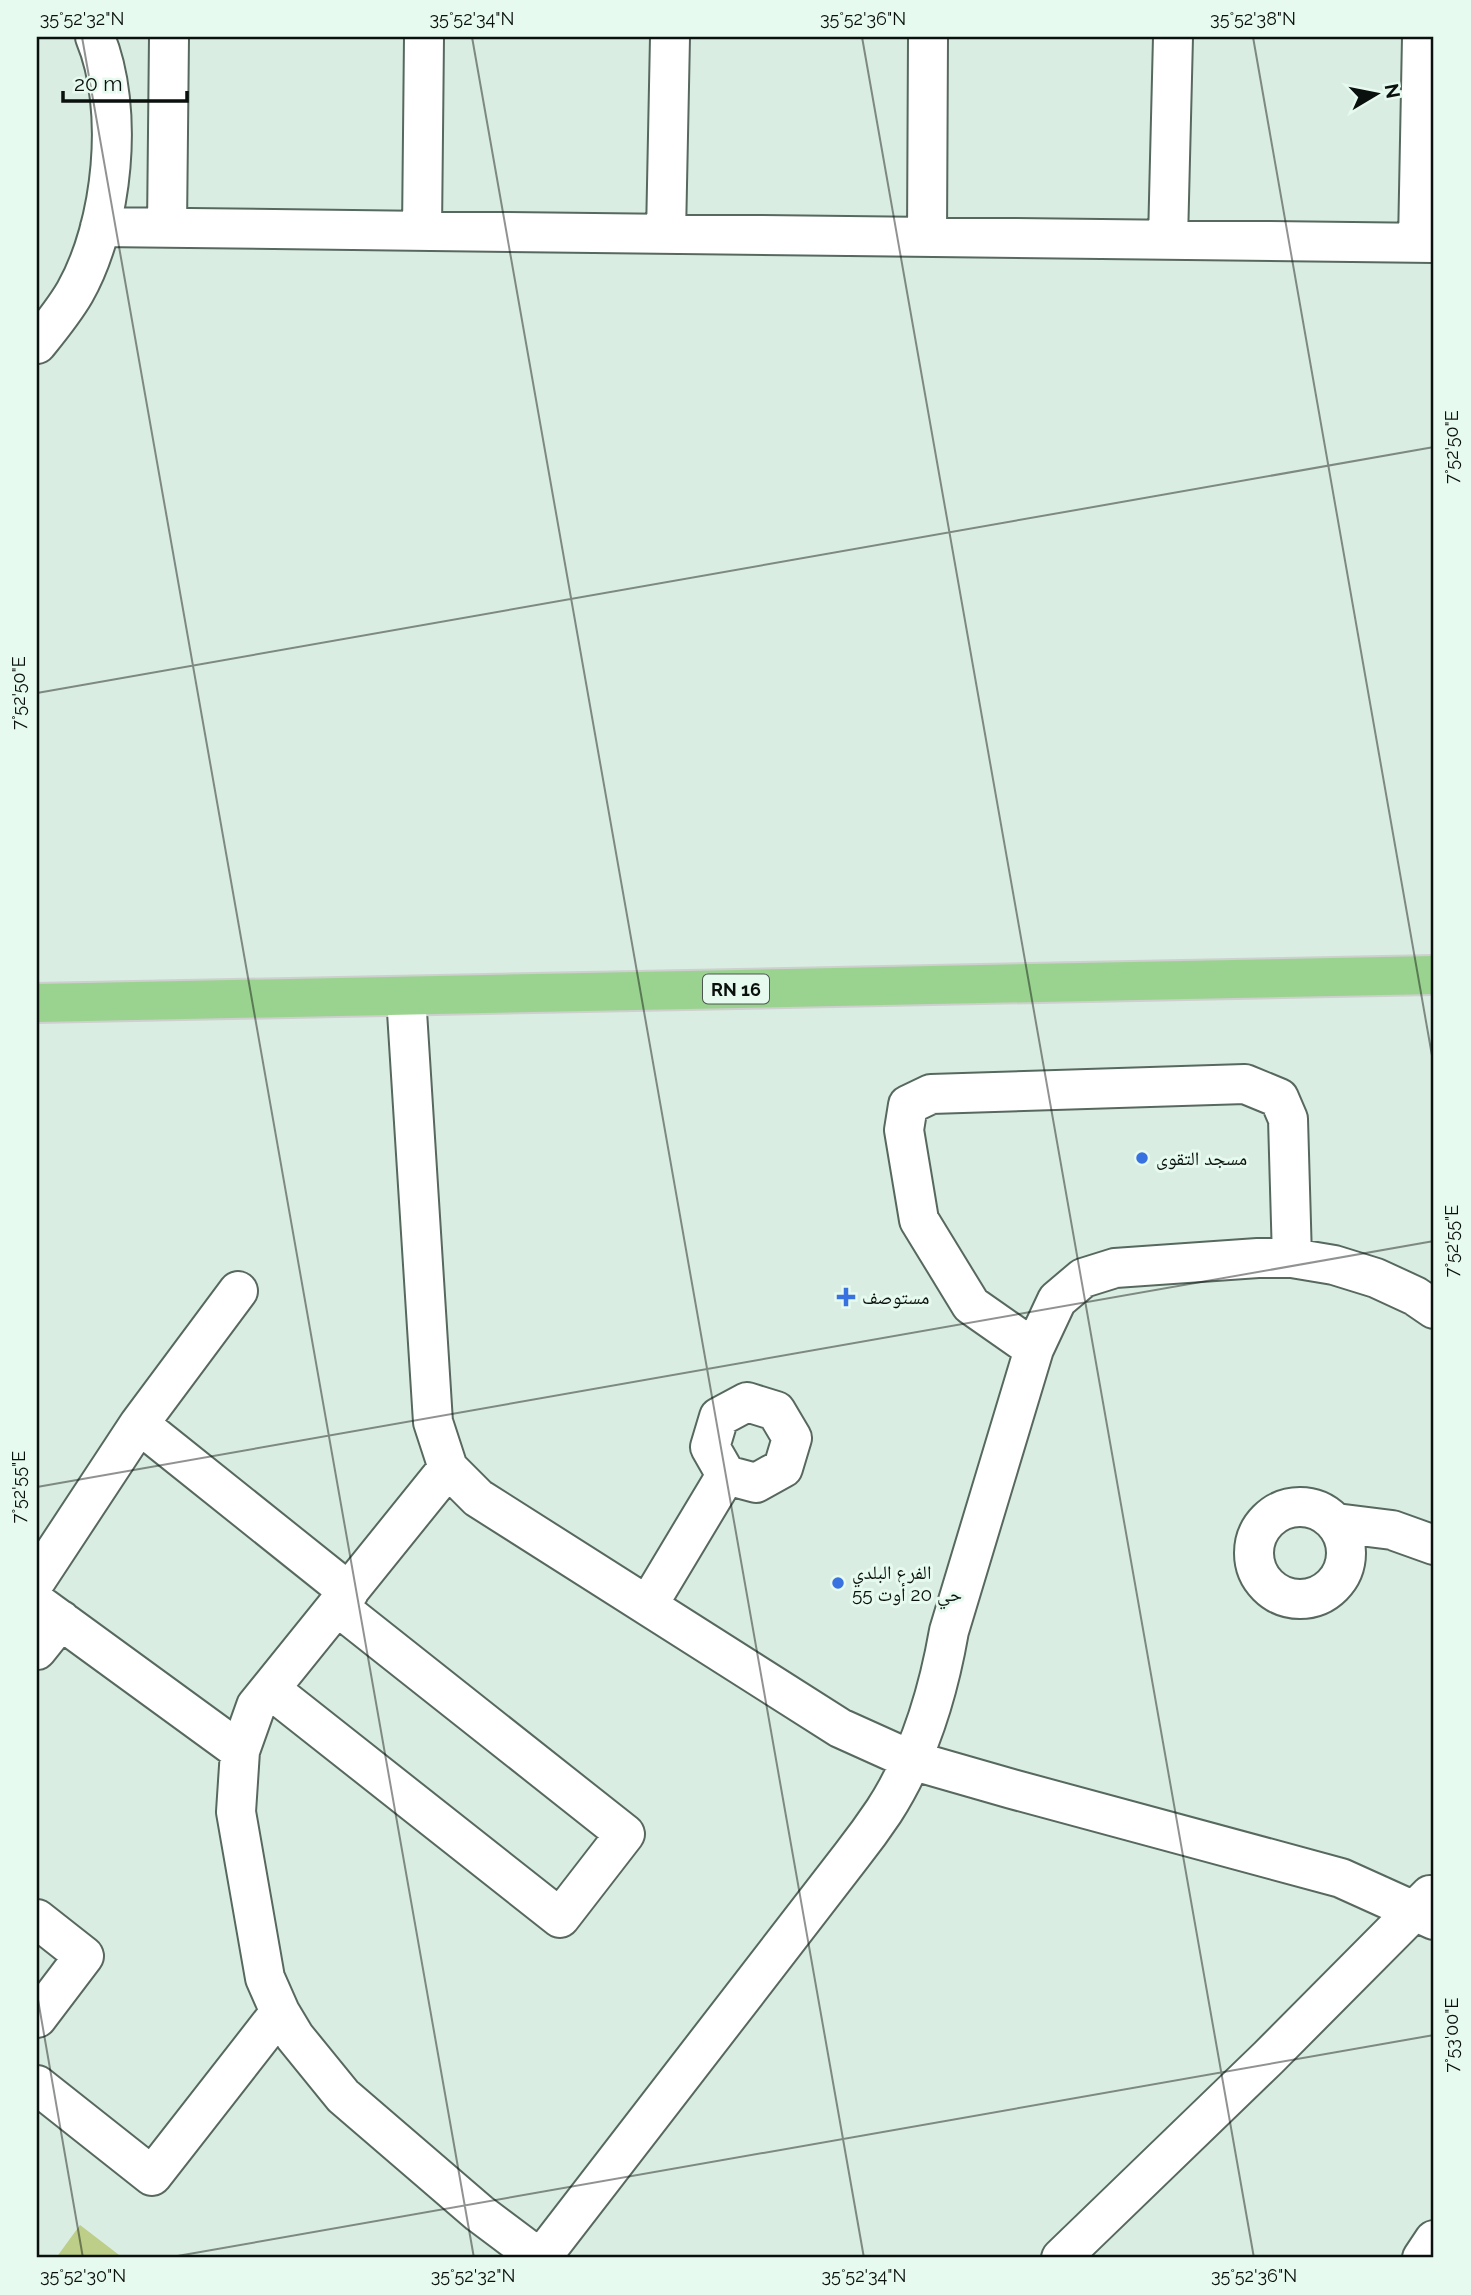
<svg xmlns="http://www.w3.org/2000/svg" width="1471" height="2295" font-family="Raleway,'Noto Naskh Arabic',sans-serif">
<rect width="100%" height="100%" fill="#daede2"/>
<path fill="#bcce87" d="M80,2225L123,2258H56Z"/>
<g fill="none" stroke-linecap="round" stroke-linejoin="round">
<g stroke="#57685f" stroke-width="42">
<path id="minor" d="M100,227L1434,243
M167,227L169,37
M422,231L424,37
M666,234L670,37
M927,237L928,37
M1168,240L1173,37
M1418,243L1422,37
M37,344C50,328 64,311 75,292C113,225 125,109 95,37
M406,996L433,1422L448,1468L478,1498L840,1728L911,1760L1012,1789L1341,1878L1434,1920
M1034,1349L971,1305L919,1220L904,1130L908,1105L931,1094L1245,1084L1279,1098L1288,1119L1292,1258
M747,1402L776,1411L792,1438L783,1468L756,1483L726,1475L710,1447L719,1417Z
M139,1424L349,1592
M448,1468L256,1706L240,1751L236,1812L265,1978L280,2012L295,2037L343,2096L479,2213L539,2258
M1254 1553a46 46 0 1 1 92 0a46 46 0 1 1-92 0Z
M1336,1523L1392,1530L1434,1545
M37,1579L139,1424L238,1291
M37,1603L240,1751
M648,1605L726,1475
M37,1650L61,1620
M270,1689L560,1918L625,1834L337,1606
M37,1919L84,1956L37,2018
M37,2085L152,2176L280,2012
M541,2258L852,1855C863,1841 874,1826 884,1811C919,1757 938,1694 949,1631L1034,1349L1057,1300L1083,1278L1115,1268L1258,1258H1292L1334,1265L1376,1278L1415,1296L1434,1309
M1061,2258L1268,2058L1430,1895
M1422,2258L1434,2240"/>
</g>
<g stroke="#cecfcf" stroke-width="42">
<path id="major" d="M37,1003L1434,975"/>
</g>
<use href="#minor" stroke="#fff" stroke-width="38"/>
<use href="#major" stroke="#9ad38f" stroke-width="38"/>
</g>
<path fill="none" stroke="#0a100d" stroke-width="2" stroke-opacity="0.45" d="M82,37L474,2258M472,37L864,2258M862,37L1254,2258M1253,37L1434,1067M37,693L1434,447M37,1487L1434,1241M37,1994L83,2258M166,2258L1434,2035"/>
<g fill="#3872e1" stroke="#e7faef" stroke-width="2.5">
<circle cx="1142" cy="1158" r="7"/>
<path d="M842.5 1286.5h7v7h7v7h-7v7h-7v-7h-7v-7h7z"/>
<circle cx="838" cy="1583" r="7"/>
</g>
<g text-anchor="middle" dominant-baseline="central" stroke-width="6" stroke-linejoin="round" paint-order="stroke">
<rect fill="#e7faef" stroke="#4c5651" stroke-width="2" x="703" y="974.5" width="66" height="29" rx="5"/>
<g font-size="18" font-weight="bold" fill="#0a100d">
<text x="736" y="989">RN 16</text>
</g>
<g font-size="19" fill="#0a100d" stroke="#e7faef" text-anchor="start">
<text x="1156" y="1158">مسجد التقوى</text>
<text x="862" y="1297">مستوصف</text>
<text x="852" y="1572">الفرع البلدي<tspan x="852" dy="22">حي 20 أوت 55</tspan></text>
</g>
</g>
<rect width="1471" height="2295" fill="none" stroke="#e7faef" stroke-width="77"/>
<g transform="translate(1376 94) rotate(80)" stroke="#e7faef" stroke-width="5" paint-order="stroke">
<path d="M0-5L12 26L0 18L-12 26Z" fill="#0a100d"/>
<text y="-10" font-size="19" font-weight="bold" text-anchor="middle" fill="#0a100d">N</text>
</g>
<path d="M63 91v10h124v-10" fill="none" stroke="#0a100d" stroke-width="3.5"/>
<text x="74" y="91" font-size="21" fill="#0a100d" stroke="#e7faef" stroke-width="5" paint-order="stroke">20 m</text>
<rect x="38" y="38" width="1394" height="2218" fill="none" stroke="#0a100d" stroke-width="2.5"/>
<g font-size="18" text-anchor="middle" fill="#0a100d">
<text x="82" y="25">35°52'32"N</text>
<text x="472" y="25">35°52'34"N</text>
<text x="863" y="25">35°52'36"N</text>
<text x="1253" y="25">35°52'38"N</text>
<text transform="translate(1452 447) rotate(-90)" y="6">7°52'50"E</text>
<text transform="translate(19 693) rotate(-90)" y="6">7°52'50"E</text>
<text transform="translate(1452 1241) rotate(-90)" y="6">7°52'55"E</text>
<text transform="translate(19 1487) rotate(-90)" y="6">7°52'55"E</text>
<text transform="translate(1452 2035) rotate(-90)" y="6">7°53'00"E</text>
<text x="83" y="2282">35°52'30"N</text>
<text x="473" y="2282">35°52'32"N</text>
<text x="864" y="2282">35°52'34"N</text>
<text x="1254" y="2282">35°52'36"N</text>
</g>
</svg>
